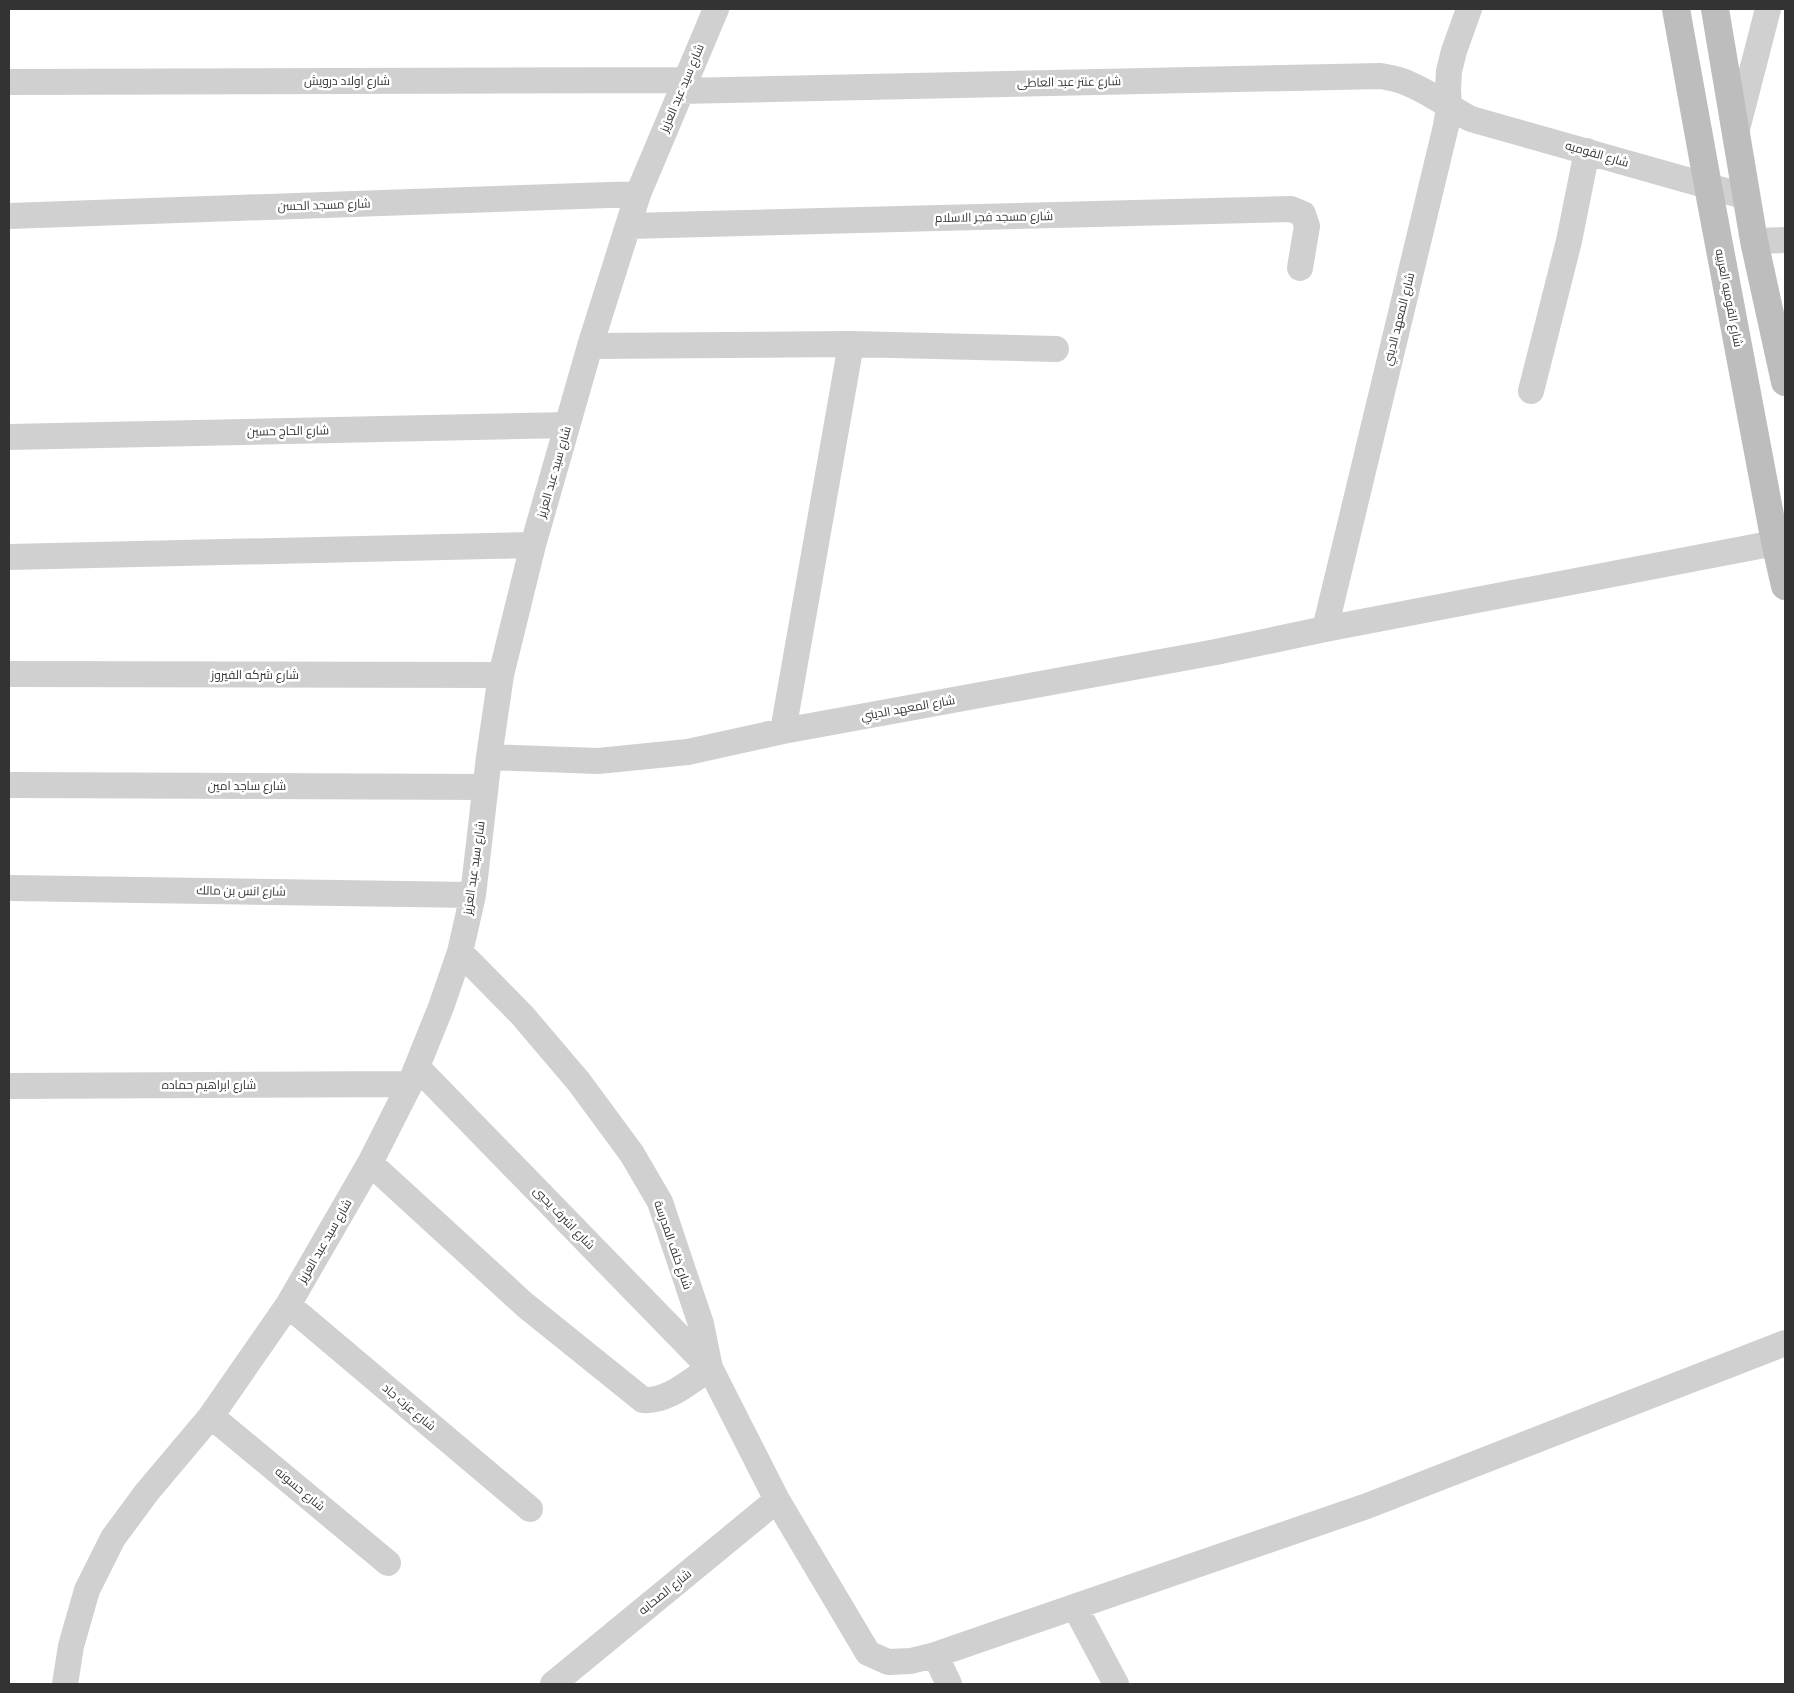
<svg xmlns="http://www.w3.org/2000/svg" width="1794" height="1693" font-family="'Public Sans',Cairo,sans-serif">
<rect width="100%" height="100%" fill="#fff"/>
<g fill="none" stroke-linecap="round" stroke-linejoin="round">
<path stroke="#d0d0d0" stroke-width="26" d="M9,82L685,80
M680,91L1381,76C1389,78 1399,79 1407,83C1430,92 1450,108 1471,119L1747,197
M1736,133L1768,9
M9,216L638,194
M628,226L1291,209L1303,214L1307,226L1300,268
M1754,241L1785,240
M590,346L851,344L1056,349
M1531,391L1569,241L1587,151
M9,437L567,425
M9,557L533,545
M1325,629L1446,126L1449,107L1448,89L1449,71L1454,51L1469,9
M9,674L501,675
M783,731L851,344
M489,757L598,761L688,752L783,731L1216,652L1325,629L1785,541
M9,785L485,787
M9,888L473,895
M460,952L522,1015L579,1082L632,1154L660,1202L701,1324L710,1368L777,1500L868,1653L888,1662L911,1661L935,1655L1367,1506L1785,1343
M9,1086L410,1084
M370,1163L525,1305L643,1400C668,1402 690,1381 710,1368L417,1067
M288,1305L530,1509
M211,1416L388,1563
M1075,1607L1116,1684
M935,1655L949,1684
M65,1684L71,1646L87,1590L113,1538L147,1492L211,1416L288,1305L370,1163L410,1084L441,1007L460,952L473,895L489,757L501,675L533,545L590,346L638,194L716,9
M553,1684L777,1500"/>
<path stroke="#bdbdbd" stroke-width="28" d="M1676,9L1708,186L1775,542L1785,586
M1715,9L1754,241L1785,382"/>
</g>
<g text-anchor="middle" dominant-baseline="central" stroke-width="5" stroke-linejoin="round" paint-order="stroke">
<g font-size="12" fill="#333" stroke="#fff">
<text x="347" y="81">شارع اولاد درويش</text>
<text transform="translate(1069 82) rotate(-1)">شارع عنتر عبد العاطى</text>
<text transform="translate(682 88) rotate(-67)">شارع سيد عبد العزيز</text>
<text transform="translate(1597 154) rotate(16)">شارع القوميه</text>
<text transform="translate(324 205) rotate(-2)">شارع مسجد الحسن</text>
<text transform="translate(994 217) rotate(-1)">شارع مسجد فجر الاسلام</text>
<text transform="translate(1729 298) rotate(79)">شارع القوميه العربيه</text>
<text transform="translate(1399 319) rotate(-76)">شارع المعهد الديني</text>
<text transform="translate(288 431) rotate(-1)">شارع الحاج حسين</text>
<text transform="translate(554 472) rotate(-74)">شارع سيد عبد العزيز</text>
<text x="255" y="675">شارع شركه الفيروز</text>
<text transform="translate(908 708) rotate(-10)">شارع المعهد الديني</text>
<text x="247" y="786">شارع ساجد امين</text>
<text transform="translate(474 868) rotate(-82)">شارع سيد عبد العزيز</text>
<text transform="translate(241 891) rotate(1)">شارع انس بن مالك</text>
<text x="209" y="1085">شارع ابراهيم حماده</text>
<text transform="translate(564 1218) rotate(46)">شارع اشرف يحيي</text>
<text transform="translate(325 1241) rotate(-60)">شارع سيد عبد العزيز</text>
<text transform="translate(673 1245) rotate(71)">شارع خلف المدرسة</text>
<text transform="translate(409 1407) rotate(40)">شارع عزت جاد</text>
<text transform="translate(300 1489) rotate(40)">شارع حسونه</text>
<text transform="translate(665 1592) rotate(-39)">شارع الصحابه</text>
</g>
</g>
<rect width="1794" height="1693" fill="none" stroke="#333333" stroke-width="20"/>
</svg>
